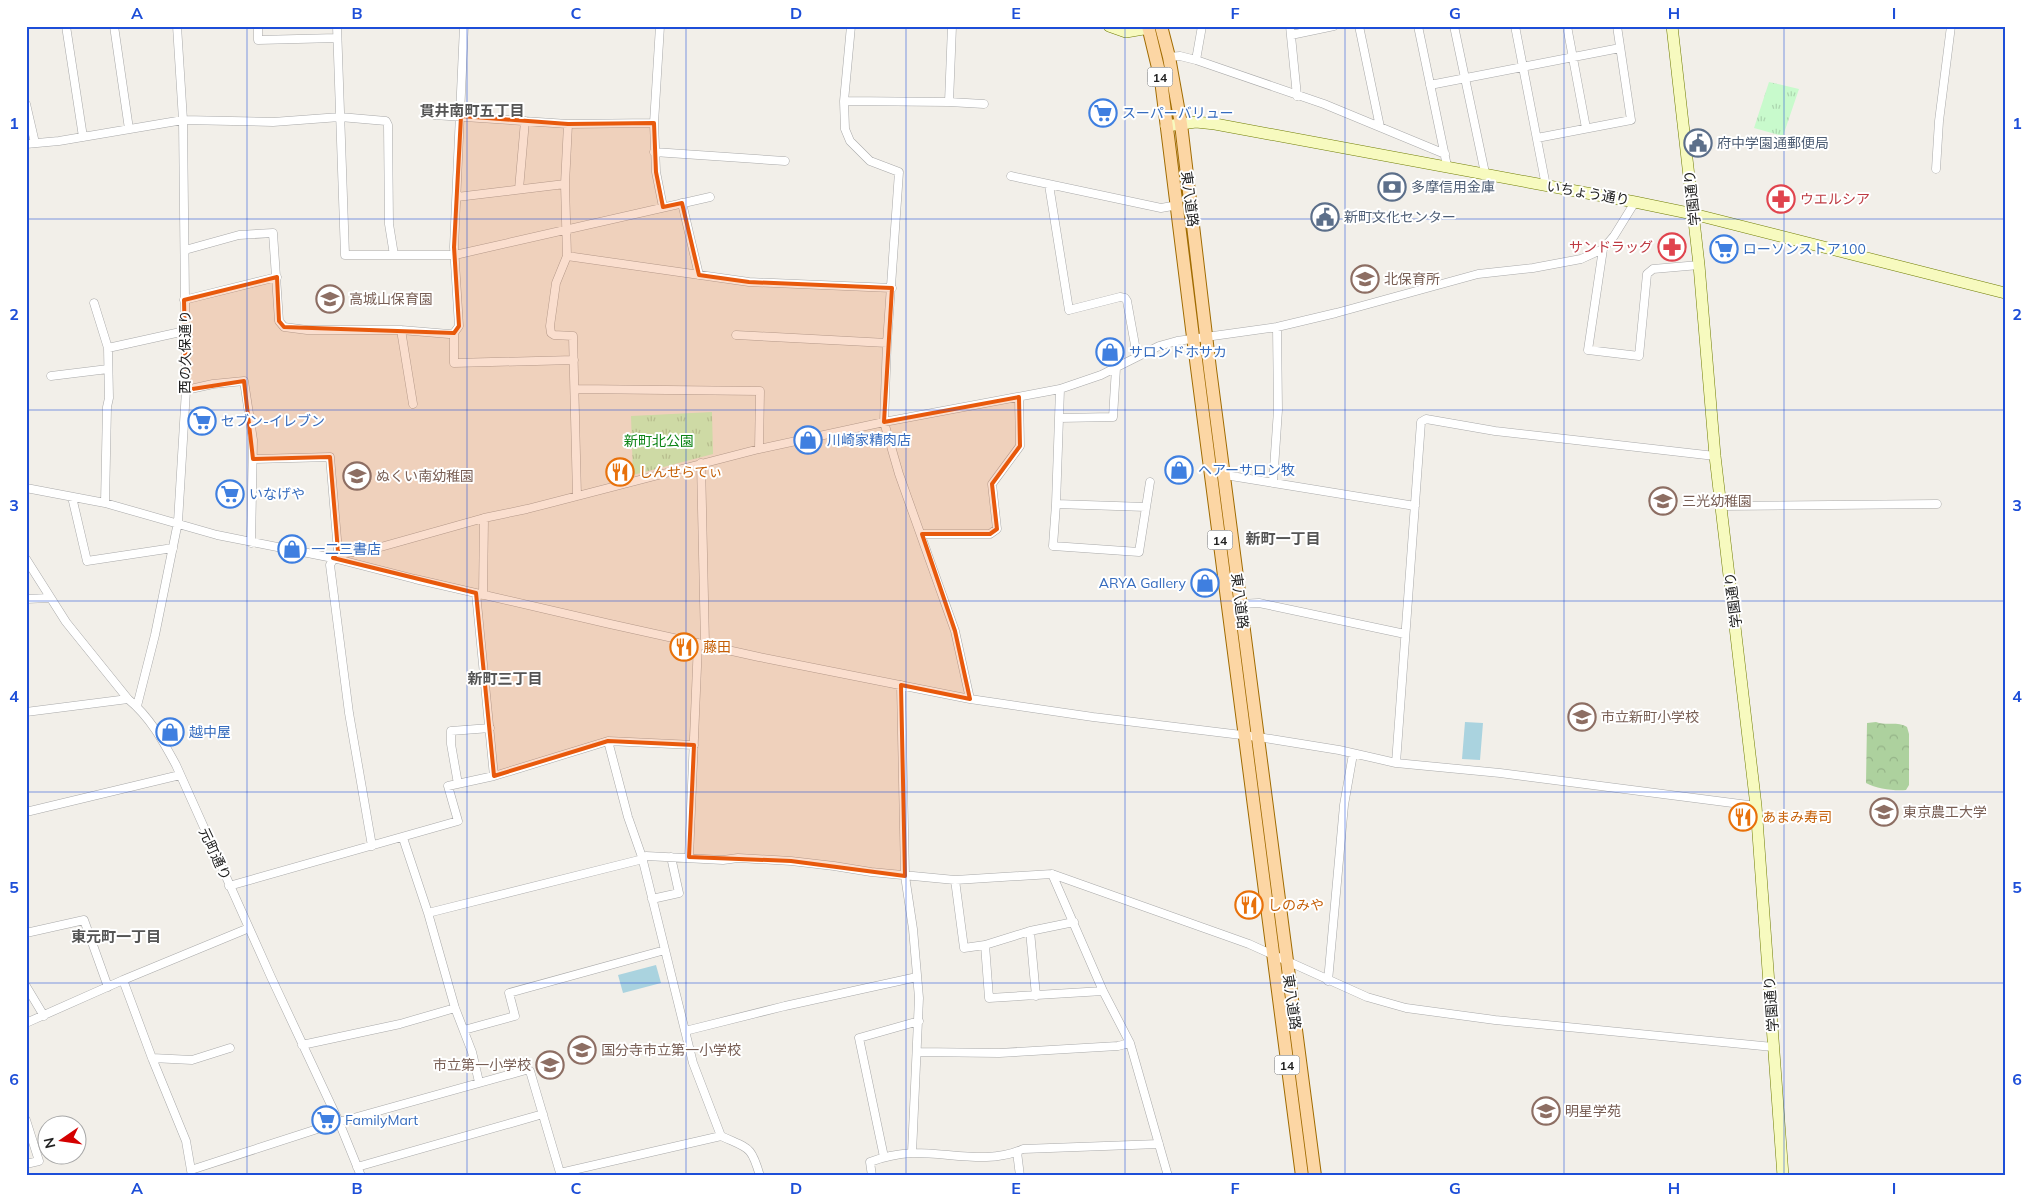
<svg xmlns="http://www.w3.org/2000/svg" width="2031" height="1202" font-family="Mulish,'Noto Sans JP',sans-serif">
<defs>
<pattern id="forest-crowns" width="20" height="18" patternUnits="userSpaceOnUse" patternTransform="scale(1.25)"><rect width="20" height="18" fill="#add19e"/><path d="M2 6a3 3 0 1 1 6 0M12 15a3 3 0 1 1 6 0" fill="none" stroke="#95b388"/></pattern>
<pattern id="park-tufts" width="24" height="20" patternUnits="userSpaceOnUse" patternTransform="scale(1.25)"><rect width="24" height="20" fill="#c8facc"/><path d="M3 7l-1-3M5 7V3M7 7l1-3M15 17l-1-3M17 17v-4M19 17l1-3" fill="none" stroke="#acd6af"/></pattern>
</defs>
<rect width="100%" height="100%" fill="#f2efe9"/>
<path fill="url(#forest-crowns)" d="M1876,722C1886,726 1898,721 1907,727L1909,734V785L1906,790C1894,791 1877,789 1866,783L1867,723Z"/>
<path fill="url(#park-tufts)" d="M1769,82L1799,89L1783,136L1754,128Z
M712,412L713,454L633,475L631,416Z"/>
<path fill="#aad3df" d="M1465,722L1483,723L1480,760L1462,759Z
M656,965L661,983L623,993L618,975Z"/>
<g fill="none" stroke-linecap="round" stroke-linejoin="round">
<g stroke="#a9a9a9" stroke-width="9">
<path id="street" d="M66,26L83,137
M114,26L129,129
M258,26V40L337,38
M337,26L345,255H455L710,197
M851,26L844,101L845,129L850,141L870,161L899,172L887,343L884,422L899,474L955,631L970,699
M1290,26L1297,96
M1359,26L1380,127
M1418,26L1447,166
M1454,26L1485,173
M1515,26L1546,186
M1567,26L1586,128
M1291,35L1334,26
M1169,57L1180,56L1196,60L1324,104L1445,154
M1196,60L1202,26
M1430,85L1620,48
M844,101L949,102L984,104
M949,102L952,26
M26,104L35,143
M434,115L568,124L654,123L660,26
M654,123L656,172L663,207
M568,124L565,184L567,256L556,283L550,326L551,333L554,335L573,336L577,496
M1537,138L1631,120L1617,26
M26,144L59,141L183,120L273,122L340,117L386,121L388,125L389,224L394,255
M654,152L785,161
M1936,169L1939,121L1951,26
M1011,176L1161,208L1178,205
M1049,185L1069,310L1120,297L1125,298L1127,301L1137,356
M519,189L525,121
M457,197L565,184
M682,203L699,275
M1603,249L1588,350L1639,356L1647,274L1653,269L1699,265
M185,250L239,235L273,233L279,321L284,327L307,330H401L449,334L454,333L459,326L454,247L464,26
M567,256L749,282L892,288
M184,300L277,277
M94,303L108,348L109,398L107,407L105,503
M401,330L413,404
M454,333V363L574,360
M736,335L887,343
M108,348L185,331
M51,376L108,369
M575,389L760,391L759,449
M1060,389L1056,504L1053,546L1139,552L1150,482
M186,390L213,384L244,381L253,440L251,543
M1059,418L1113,417L1116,368
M253,459L330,457L338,551L330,565L349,713L372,846
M701,463L705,644
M1225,475L1415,506
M1273,483L1278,410L1277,327
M26,488L105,503L217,535L333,558L415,579L610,624L759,657L970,699L1093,717L1258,737L1339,750L1396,763L1500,773L1756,806
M72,497L87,561L173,548
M1056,504L1146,507
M1721,506L1937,504
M922,534H990L997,529L992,484L1020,446L1019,397
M333,558L346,553L370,550L484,518L527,509L759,449L884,422L1060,389L1101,375L1159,346L1177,341L1277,327L1336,313L1478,274L1533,268L1581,259L1603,249L1614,236L1635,202
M26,559L66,622L128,699C150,717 163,741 176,765L271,977L339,1122L361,1176
M476,593L494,776
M483,595L484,518
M26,599L49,598
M1240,604L1259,603L1405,634
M901,685L905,876L913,929L919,998L912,1153
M137,706L155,635L178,522L186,390L183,120L177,26
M26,712L128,699
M608,741L628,817L642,857L693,1063L721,1136C749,1149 751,1145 760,1176
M1396,763L1421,422L1426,419L1495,431L1715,456
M458,784L451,744V731L490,728
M26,812L180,775
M403,838L428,913L455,1008L472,1052L479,1082
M689,857L698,643
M1052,874L1103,991L1130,1043L1168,1176
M955,880L964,948L985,945L1030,931L1074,922
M229,886L458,821L448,786L494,776L608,741L694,745
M652,899L679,893L671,857
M428,913L639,860L646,856L723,860L738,858L791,861L834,866L871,872L955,880L1052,874L1249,944L1367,997L1406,1008L1495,1020L1773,1047
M1030,931L1036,996
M26,933L84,920L108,987
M985,945L989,998L1103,991
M123,980L152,1058L186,1141L192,1176
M1328,981L1344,805L1353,754
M26,986L44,1016
M26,1023L123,980L249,928
M464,1030L515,1016L509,993L665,950
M685,1031L785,1006L917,977
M302,1045L400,1024L455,1008
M917,1052L999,1053L1118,1046L1130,1043
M152,1058L192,1060L230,1048
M26,1120L39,1161L26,1164
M1017,1152L1020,1176
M884,1157L859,1038L919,1021
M357,1167L543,1114
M191,1170L339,1122L526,1070L530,1071L561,1176
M560,1173L721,1136
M872,1176L870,1162C883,1157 897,1154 912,1153C948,1152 989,1165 1023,1149L1159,1144"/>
</g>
<g stroke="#707d05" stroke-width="12">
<path id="secondary" d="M1109,26L1126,32L1149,28
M1672,26L1699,265L1715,456L1756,806L1783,1176
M1166,126L1196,122L1215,124L1635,202L1693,214L2005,293"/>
</g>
<g stroke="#a06b00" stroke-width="14">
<path id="primary" d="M1148,26L1161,80L1193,337L1302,1176
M1161,26L1169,57L1181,124L1210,369L1315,1176"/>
</g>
<use href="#street" stroke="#fff" stroke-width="8"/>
<use href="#secondary" stroke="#f7fabf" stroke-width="11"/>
<use href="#primary" stroke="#fcd6a4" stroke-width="12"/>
</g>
<path fill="#e8590c" fill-opacity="0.2" stroke="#e8590c" stroke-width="4" stroke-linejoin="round" d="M461,116L568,124L654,123L656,172L663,207L682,203L699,275L749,282L892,288L884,422L1019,397L1020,446L992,484L997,529L990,534H922L955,631L970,699L901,685L905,876L791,861L689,857L694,745L608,741L494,776L476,593L333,558L338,551L330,457L253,459L244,381L186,390L184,300L277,277L279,321L284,327L454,333L459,326L454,247Z"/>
<path fill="none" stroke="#1d4ed8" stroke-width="1" stroke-opacity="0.55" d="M247,26V1176M467,26V1176M686,26V1176M906,26V1176M1125,26V1176M1345,26V1176M1564,26V1176M1784,26V1176M26,219H2005M26,410H2005M26,601H2005M26,792H2005M26,983H2005"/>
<defs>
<g id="supermarket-ring" transform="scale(1.4375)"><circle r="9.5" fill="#fff" stroke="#3f7fe0" stroke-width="1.5"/><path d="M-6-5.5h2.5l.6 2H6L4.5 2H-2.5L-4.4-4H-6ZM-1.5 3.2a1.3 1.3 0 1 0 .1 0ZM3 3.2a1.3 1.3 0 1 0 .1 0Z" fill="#3f7fe0"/></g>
<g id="civic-ring" transform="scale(1.4375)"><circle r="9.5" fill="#fff" stroke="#5c6f8a" stroke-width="1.5"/><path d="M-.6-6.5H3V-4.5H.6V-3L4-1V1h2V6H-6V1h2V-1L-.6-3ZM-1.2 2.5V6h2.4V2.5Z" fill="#5c6f8a"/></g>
<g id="bank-ring" transform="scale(1.4375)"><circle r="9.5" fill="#fff" stroke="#5c6f8a" stroke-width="1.5"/><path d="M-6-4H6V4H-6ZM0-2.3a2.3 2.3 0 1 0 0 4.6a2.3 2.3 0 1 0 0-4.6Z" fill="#5c6f8a"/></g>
<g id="pharmacy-ring" transform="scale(1.4375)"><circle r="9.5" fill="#fff" stroke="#e0444e" stroke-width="1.5"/><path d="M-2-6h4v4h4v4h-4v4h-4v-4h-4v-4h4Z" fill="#e0444e"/></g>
<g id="school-ring" transform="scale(1.4375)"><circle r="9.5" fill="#fff" stroke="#8d6e63" stroke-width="1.5"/><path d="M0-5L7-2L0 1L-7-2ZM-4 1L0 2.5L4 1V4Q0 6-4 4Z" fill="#8d6e63"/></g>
<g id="shop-ring" transform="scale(1.4375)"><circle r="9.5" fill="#fff" stroke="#3f7fe0" stroke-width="1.5"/><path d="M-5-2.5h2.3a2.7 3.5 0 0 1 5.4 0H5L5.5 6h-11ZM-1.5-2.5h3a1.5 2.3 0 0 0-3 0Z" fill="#3f7fe0"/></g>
<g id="restaurant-ring" transform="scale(1.4375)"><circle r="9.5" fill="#fff" stroke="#e8710a" stroke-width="1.5"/><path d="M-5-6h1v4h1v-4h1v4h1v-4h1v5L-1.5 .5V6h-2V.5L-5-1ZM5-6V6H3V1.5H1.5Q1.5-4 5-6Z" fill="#e8710a"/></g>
<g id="university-ring" transform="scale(1.4375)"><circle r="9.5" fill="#fff" stroke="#8d6e63" stroke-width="1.5"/><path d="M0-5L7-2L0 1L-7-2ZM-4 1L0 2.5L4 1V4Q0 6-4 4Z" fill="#8d6e63"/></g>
</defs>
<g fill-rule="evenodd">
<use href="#supermarket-ring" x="1103" y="113"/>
<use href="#civic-ring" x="1698" y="143"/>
<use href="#bank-ring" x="1392" y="187"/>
<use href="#pharmacy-ring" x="1781" y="199"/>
<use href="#civic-ring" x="1325" y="217"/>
<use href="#pharmacy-ring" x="1672" y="247"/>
<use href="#supermarket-ring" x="1724" y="249"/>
<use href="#school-ring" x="1365" y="279"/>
<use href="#school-ring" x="330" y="299"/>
<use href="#shop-ring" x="1110" y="352"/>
<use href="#supermarket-ring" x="202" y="421"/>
<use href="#shop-ring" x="808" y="440"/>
<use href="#shop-ring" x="1179" y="470"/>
<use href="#restaurant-ring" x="620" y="472"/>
<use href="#school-ring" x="357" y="476"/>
<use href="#supermarket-ring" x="230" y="494"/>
<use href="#school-ring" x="1663" y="501"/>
<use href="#shop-ring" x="292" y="549"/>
<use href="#shop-ring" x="1205" y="583"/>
<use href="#restaurant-ring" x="684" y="647"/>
<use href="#school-ring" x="1582" y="717"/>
<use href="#shop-ring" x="170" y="732"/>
<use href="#university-ring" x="1884" y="812"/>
<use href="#restaurant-ring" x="1743" y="817"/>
<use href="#restaurant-ring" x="1249" y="905"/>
<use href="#school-ring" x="582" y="1050"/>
<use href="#school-ring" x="550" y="1065"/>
<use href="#school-ring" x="1546" y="1111"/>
<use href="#supermarket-ring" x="326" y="1120"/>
</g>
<g text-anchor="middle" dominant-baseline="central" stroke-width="4" stroke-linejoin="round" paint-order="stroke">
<g fill="#fff" stroke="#646464" stroke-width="1">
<rect x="1147.5" y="67.5" width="25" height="19" rx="4"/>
<rect x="1207.5" y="530.5" width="25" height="19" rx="4"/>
<rect x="1274.5" y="1055.5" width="25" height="19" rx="4"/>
</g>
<g font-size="12" font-weight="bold" fill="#222">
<text x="1160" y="77">14</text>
<text x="1220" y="540">14</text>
<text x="1287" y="1065">14</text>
</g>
<g font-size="14" fill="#366cbe" stroke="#fff" text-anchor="start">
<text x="1122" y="113">スーパーバリュー</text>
<text x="1743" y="249">ローソンストア100</text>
<text x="1129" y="352">サロンドホサカ</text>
<text x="221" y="421">セブン-イレブン</text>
<text x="827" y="440">川崎家精肉店</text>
<text x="1198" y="470">ヘアーサロン牧</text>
<text x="249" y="494">いなげや</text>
<text x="311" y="549">一二三書店</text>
<text x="1186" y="583" text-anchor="end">ARYA Gallery</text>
<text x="189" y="732">越中屋</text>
<text x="345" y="1120">FamilyMart</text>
</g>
<g font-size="14" fill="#4e5e75" stroke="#fff" text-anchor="start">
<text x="1717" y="143">府中学園通郵便局</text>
<text x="1411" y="187">多摩信用金庫</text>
<text x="1344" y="217">新町文化センター</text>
</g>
<g font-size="14" fill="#222" stroke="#fff">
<text transform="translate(1588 193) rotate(10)">いちょう通り</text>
<text transform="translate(1692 198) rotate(-96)">学園通り</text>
<text transform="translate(1190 199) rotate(83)">東八道路</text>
<text transform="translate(185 352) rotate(-90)">西の久保通り</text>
<text transform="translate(1733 600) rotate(-97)">学園通り</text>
<text transform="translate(1240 601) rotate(83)">東八道路</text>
<text transform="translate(215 854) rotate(65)">元町通り</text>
<text transform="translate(1292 1002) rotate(82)">東八道路</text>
<text transform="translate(1771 1004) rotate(-94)">学園通り</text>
</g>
<g font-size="14" fill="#be3a42" stroke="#fff" text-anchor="start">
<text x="1800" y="199">ウエルシア</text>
<text x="1653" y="247" text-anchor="end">サンドラッグ</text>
</g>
<g font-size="14" fill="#785e54" stroke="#fff" text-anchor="start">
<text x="1384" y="279">北保育所</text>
<text x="349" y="299">高城山保育園</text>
<text x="376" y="476">ぬくい南幼稚園</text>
<text x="1682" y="501">三光幼稚園</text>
<text x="1601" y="717">市立新町小学校</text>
<text x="1903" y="812">東京農工大学</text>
<text x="601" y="1050">国分寺市立第一小学校</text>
<text x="531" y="1065" text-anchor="end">市立第一小学校</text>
<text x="1565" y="1111">明星学苑</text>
</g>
<g font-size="14" fill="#0c8416" stroke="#fff">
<text x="659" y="441">新町北公園</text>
</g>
<g font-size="14" fill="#c56008" stroke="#fff" text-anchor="start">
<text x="639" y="472">しんせらてぃ</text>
<text x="703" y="647">藤田</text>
<text x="1762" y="817">あまみ寿司</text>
<text x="1268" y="905">しのみや</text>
</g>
<g font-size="15" font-weight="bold" fill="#555" stroke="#fff">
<text x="472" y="110">貫井南町五丁目</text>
<text x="1283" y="538">新町一丁目</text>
<text x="505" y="678">新町三丁目</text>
<text x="116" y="936">東元町一丁目</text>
</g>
</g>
<rect width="2031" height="1202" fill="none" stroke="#ffffff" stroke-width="55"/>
<g transform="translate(62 1140) rotate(257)"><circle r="24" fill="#ffffff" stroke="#a7a7a7"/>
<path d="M0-4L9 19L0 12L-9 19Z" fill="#d40000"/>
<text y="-8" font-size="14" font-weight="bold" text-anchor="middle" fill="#222222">N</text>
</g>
<rect x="28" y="28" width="1976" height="1146" fill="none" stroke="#1d4ed8" stroke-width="2"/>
<g font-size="16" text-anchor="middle" font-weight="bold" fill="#1d4ed8">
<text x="137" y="19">A</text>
<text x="357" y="19">B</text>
<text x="576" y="19">C</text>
<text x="796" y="19">D</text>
<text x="1016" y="19">E</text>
<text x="1235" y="19">F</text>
<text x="1455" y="19">G</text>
<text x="1674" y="19">H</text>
<text x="1894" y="19">I</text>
<text x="14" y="129">1</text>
<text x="2017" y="129">1</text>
<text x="14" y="320">2</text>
<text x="2017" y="320">2</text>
<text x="14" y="511">3</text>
<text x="2017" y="511">3</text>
<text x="14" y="702">4</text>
<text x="2017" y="702">4</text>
<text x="14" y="893">5</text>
<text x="2017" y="893">5</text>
<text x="14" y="1085">6</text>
<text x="2017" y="1085">6</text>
<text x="137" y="1194">A</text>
<text x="357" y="1194">B</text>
<text x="576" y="1194">C</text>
<text x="796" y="1194">D</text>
<text x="1016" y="1194">E</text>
<text x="1235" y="1194">F</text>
<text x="1455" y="1194">G</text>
<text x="1674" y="1194">H</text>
<text x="1894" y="1194">I</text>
</g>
</svg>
